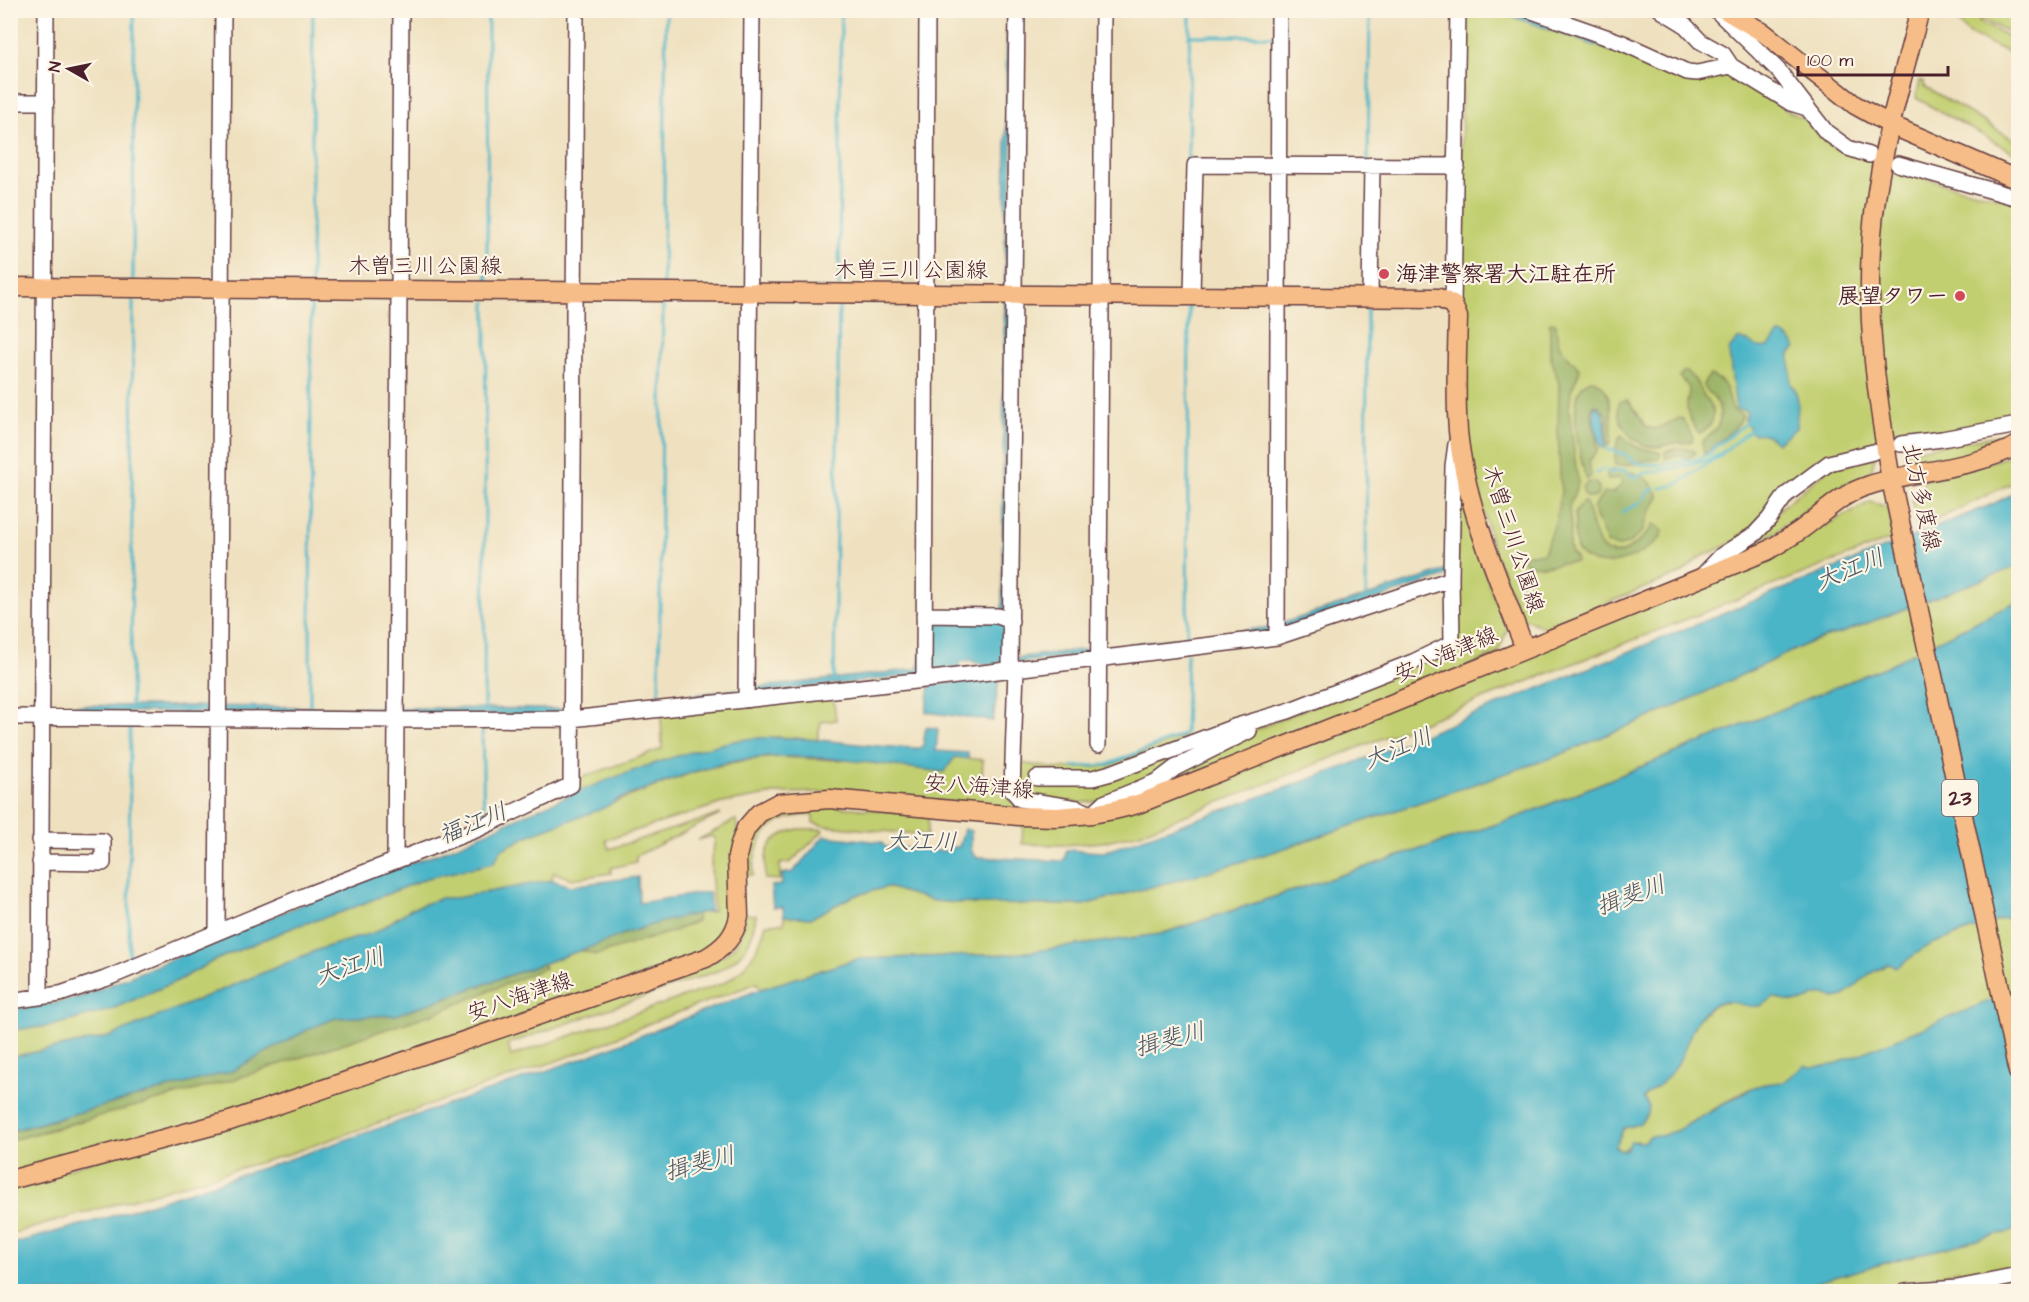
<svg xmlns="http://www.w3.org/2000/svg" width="2029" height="1302" font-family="'Architects Daughter','Klee One',sans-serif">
<rect width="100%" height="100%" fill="#fcf5e5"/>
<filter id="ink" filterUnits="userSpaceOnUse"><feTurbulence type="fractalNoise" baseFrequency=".0167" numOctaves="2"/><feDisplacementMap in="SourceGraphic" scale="12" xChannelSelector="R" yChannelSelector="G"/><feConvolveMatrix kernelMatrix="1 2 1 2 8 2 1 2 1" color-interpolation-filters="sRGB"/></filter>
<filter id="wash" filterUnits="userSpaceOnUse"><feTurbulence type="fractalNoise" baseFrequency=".008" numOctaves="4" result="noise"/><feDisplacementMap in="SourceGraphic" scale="24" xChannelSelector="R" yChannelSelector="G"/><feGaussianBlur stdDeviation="1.35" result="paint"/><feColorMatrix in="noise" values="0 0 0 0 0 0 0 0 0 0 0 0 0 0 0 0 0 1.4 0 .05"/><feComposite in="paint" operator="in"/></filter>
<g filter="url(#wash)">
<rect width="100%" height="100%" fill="#efe1c0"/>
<path fill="#c2cf71" stroke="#86774e" stroke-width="1.5" d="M1463,11H1496L1626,51L1694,80L1726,71L1788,111L1806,120L1819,135L1834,148L1944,184L2018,202V421L1910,437L1828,459L1766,513L1740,539L1699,558L1682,573L1544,628L1521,617L1493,549L1475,478L1466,435L1463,313L1460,289Z
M1947,11H2018V36L1980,19L1979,22L2018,41V57L1969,34Z
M1920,80L1924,82V86L2018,142V155L1916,98Z
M2018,432V438L2012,442L1921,468L1904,454L1912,450Z
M2018,454V480L1918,529L1912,501L1925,480Z
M1875,457L1871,472L1831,491L1776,532L1747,547L1782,507L1830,468Z
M1456,466L1476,548L1495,600L1508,627L1498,653L1439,679L1110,805L1186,772L1183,767L1251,732L1456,645Z
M1870,502L1888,507L1894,538L1140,833L1102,842L1063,845L1022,844L1023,823L1071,821L1801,538Z
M2018,566V601L1887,666L1518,817L1160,934L1013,954L857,959L761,989L757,983L650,1023L585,1051L286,1155L11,1234V1185L28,1181C37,1186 44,1184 53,1181L52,1174L715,960C739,948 741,939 746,914L756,915C752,943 745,955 720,970L508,1044L511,1056L724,983C747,969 759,950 766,924L784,923V916L811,918L853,896L887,887L934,901L976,904L1083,905L1200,874L1273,852L1557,756L1678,705L1813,641L1844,632Z
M833,693L836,720L821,722L817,741C803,740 789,736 776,737C706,741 641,768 577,792L575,780L662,749L661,713Z
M1020,722L1022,763L1057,769L1108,766L1182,737L1191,741L1092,781L1248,727L1158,777L1100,801L1080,803L1025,797L1015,780Z
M779,757L834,760L955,757L983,760L982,776L999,779L1010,795V801L1073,810L1059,812L830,792L780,793L723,803L606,840L609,849L721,814L636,856V862L611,868V873L571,879L554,872L552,880L456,898H441L411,909L376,932L320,949L109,1037L11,1057V1030L51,1026L110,1010L179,980L213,961L294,927L342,912L427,878L493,863L502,849L532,834L691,773C721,764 749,759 779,757Z
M798,804L929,814L927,835L826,826L813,823V815C773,815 754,835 753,875L743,874C743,854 748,829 766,817C775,811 788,808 798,804Z
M735,820L737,821V828L730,927L701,956L228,1115L11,1174V1140L62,1127L545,967L542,964L581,950L596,955L697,921V913L713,911L711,863L715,839L713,836L698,840Z
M798,829H822L823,831L791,862L780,864V880L765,879C765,849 767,837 798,829Z
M2018,913V1078L1765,1084L1744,1091L1678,1130L1644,1142L1636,1141L1621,1151L1615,1146L1624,1128L1633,1126L1649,1107L1643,1099L1651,1089L1661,1083L1671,1070L1677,1065L1694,1023L1714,1004L1731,1002L1761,1006L1774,997L1786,1001L1795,1002L1806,1001L1814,996L1824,994L1835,998L1843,996L1869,974L1888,964L1897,967L1929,945L2001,919L2011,918Z
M2018,1230V1271L1963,1281L1959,1270L1884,1291L1781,1292L1903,1258Z"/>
<path fill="#99b263" stroke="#726847" stroke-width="1.5" d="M1553,322L1556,324C1557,352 1564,350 1580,370L1571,391L1569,409L1578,484L1569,507L1571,529L1569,545L1571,553L1576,557V562C1571,563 1565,562 1560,563C1547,566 1539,568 1525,563L1521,557C1527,552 1537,555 1544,553L1550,534L1554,527L1561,493L1558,431L1559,384L1550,354V323Z
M1683,372H1687L1695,380L1713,411C1714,422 1709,429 1699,433C1694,427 1687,415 1687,407C1687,391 1695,390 1679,377Z
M1710,375C1729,382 1727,394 1733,410L1743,415L1734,429L1704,454L1702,441C1717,431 1727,418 1715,400C1712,394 1706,391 1703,384Z
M1592,380C1615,385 1612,424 1611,442L1608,446L1607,442V415L1599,406L1595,405L1591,410L1598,450L1589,461L1591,476L1587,480C1580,460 1563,386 1592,380Z
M1628,400L1647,427L1655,429L1680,418L1683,419L1693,438L1692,441C1686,445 1682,442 1675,443C1668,444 1663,447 1657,447C1634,447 1615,424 1619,402Z
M1621,435L1636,447L1661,453L1659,459L1643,461L1636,464C1629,462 1623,468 1615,465C1614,456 1616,443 1621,435Z
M1676,448L1692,449L1696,453L1688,458L1676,455L1666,459L1665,452Z
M1611,470C1633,470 1651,475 1659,497L1651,510L1642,532L1629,543L1618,547L1607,543L1594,511V507L1604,493H1613L1623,483L1619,478L1608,480L1607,474Z
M1583 490a8 8 0 1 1 16 0a8 8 0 1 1-16 0Z
M1583,501L1586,503C1590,516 1592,534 1600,545C1616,568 1644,539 1654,524L1663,531C1661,540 1654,543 1648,548C1629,562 1595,573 1578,551C1573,544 1575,523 1575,513Z
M697,913V921L674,931L596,955L581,950L621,934L679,916Z
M542,964L545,968L438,1012L232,1080L11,1140V1131L62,1118L336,1018L396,1015Z"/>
<path fill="#4bb5c8" stroke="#4a6a7a" stroke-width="1.5" d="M1007,11H1014L1004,660C994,668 983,663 973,662L972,660L960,662L959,668L930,670L916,675L566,715L11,711V705L574,709L917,669L929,625L932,621L1002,611Z
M1496,11H1517L1626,51L1623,55Z
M1779,334C1786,334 1793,341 1796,348L1790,354L1791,384C1802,397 1797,412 1796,428L1777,443C1769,435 1764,432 1753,434L1744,420L1747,414L1746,411L1736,409L1729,353L1730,348L1738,339C1751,339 1753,350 1768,347Z
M1594,407H1599C1611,424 1602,433 1606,449L1600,446L1594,423Z
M2018,491V566L1844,632L1813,641L1678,705L1557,756L1273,852L1200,874L1083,905L976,904L934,901L887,887L853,896L811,918L784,916L783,907H773L771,886L782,885V874L793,872L824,836L881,842L885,847L948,851L953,847H959L964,829L971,831V850L976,857L1062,861L1065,858L1066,850L1104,852L1347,766L1993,504Z
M1447,570L1446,576L1281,631L1015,663L1014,658L1271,627Z
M2018,601V915L2011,918L2001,919L1929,945L1897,967L1888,964L1869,974L1844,996L1835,998L1824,994L1814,996L1806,1001L1795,1002L1786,1001L1774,997C1770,1000 1764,1005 1759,1006C1744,1009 1728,996 1713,1005C1691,1018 1690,1042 1678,1063C1676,1067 1664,1081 1661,1084C1654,1089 1648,1091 1643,1098L1649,1107L1648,1114L1639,1124L1624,1128L1615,1146L1621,1151L1626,1150L1631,1141L1644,1142L1650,1136H1661L1678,1130L1754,1087L1765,1084L1784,1082L1805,1065L1810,1067L1833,1065L2018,989V1230L1903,1258L1781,1292H11V1244L106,1218L284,1161L586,1057L761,989L857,959L1013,954L1161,934L1519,817L1887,666Z
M996,677L999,681L993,721L926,712L930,685Z
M926,727L938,729L936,751L968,753V759L955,757L944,772C880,765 811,751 747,759C702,766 661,784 619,799L604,808L532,834L502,849L493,863L427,878L342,912L294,927L213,961L179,980L110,1010L51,1026L11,1030V1010L57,1003L86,995L379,872C427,861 470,840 515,819C582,789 653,760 725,743C788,728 856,749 920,748L923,745Z
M638,877L639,903L709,892L710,911C670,918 633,929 596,945L396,1015L336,1018L311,1028L232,1071L11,1131V1057L109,1037L320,949L376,932L411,909L441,898H456L552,880L570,886Z"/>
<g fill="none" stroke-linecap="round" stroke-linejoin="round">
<path stroke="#4bb5c8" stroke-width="3" d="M1189,36H1274
M1368,162L1370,10
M1188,163L1190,10
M133,282L134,10
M311,283L313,10
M487,285L488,10
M663,286L666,10
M839,286L841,10
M1606,449L1625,454L1630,459L1639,464L1660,465L1699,459L1710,453L1715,447L1746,423
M1607,471L1611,472L1625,470L1632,476L1637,477L1642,474C1664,469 1698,466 1717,456C1729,449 1738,438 1751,430
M1596,473L1603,469
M1661,488L1676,485L1711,461L1717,459L1723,453
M1643,500L1649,491L1654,489
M1622,512L1640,503
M1366,596L1367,303
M1187,640L1189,302
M834,679L839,301
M659,699L663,299
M131,706L133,300
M310,708L311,300
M484,708L486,302
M482,726L484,820
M1073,767L1107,765L1185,734L1187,654
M127,963L129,962L130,724"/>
</g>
</g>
<g filter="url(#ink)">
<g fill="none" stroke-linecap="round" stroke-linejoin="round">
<g stroke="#633c41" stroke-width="18">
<path id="minor" d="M1529,10L1623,43L1687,72L1697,73L1731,66L1791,103L1807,108
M1661,10L1684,24L1700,41L1723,54L1731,66
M1716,10L1778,70L1826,132L1848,148L1869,155
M10,102H46
M1898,164L2018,198
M1192,296L1195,165L1457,166
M1370,296L1372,165
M1453,305L1458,10
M1901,444L1942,439L2018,425
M1702,576L1722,555L1755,534L1769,519L1786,495L1829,463L1873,452
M924,615L998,616L1011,621
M1277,637L1279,10
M1016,668L1012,790L1020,799L1077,808L1092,814L1104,803L1158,781L1175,768L1249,731
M1010,669L1017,10
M924,680L927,10
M746,700L752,10
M10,717L395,720L571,719L924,680L1277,637L1451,579L1453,466L1456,444
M1098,745L1103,10
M1037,778H1093L1111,773L1234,727L1288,711L1413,662L1452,643L1451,579
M40,840L103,841V863L40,862
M395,860L401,10
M217,931L223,10
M40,997L46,10
M10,1001L60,994L105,979L309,894L478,829L571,785L576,10
M1905,1292L1957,1288L2018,1276"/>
</g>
<g stroke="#633c41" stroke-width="21">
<path id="major" d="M1725,10L1764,33L1855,105L1891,125L2018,180
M1920,10C1901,84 1878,158 1872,234C1865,318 1877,397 1891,480L2018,1072
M10,287L1439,298L1453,305L1458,317C1457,355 1455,393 1458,431C1465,506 1499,579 1525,649
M10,1180L230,1121L706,958C723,948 735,937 739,916L737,857L740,844L746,828L759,813L778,803L830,799L1019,816L1057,817L1092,814L1114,810L1138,804L1386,706L1767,551C1778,544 1791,537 1802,529C1824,513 1841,494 1867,486C1917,469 1971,470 2018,445"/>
</g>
<use href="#minor" stroke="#fff" stroke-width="15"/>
<use href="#major" stroke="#f7bd88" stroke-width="18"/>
</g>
</g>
<g fill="#d1495b" stroke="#fcf5e5" stroke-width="2">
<circle cx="1384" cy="274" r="6"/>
<circle cx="1960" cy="296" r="6"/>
</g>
<g text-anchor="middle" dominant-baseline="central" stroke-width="4.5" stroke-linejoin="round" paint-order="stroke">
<rect fill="#fcf5e5" stroke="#7f5f63" stroke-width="1.5" x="1942" y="780" width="36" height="36" rx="4.5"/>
<g font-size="21" font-weight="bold" fill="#4a1f2b">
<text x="1960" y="798">23</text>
</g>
<g font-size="22" fill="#4a1f2b" stroke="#fcf5e5">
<text x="425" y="266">木曽三川公園線</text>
<text x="911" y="270">木曽三川公園線</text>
<text transform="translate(1921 497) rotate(78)">北方多度線</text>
<text transform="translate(1513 539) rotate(72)">木曽三川公園線</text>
<text transform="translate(1446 655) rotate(-23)">安八海津線</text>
<text transform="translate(979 787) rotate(4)">安八海津線</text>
<text transform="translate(520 997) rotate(-19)">安八海津線</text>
</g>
<g font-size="22" font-weight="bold" fill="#4a1f2b" stroke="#fcf5e5" text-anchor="start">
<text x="1396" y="274">海津警察署大江駐在所</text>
<text x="1948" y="296" text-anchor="end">展望タワー</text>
</g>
<g font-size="24" font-style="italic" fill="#4a5462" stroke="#fcf5e5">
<text transform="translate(1850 570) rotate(-22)">大江川</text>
<text transform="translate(1398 749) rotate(-22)">大江川</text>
<text transform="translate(473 824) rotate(-22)">福江川</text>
<text transform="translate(921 842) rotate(1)">大江川</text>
<text transform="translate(1631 896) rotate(-20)">揖斐川</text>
<text transform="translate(350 967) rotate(-18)">大江川</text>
<text transform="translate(1170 1040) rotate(-15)">揖斐川</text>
<text transform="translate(700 1164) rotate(-15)">揖斐川</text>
</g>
</g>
<rect width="2029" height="1302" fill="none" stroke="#fcf5e5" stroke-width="36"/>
<g transform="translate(69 69) rotate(279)" stroke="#fcf5e5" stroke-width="4.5" paint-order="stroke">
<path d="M0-4.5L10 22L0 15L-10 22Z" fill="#4a1f2b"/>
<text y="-9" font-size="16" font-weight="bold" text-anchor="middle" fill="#4a1f2b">N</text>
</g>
<path d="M1798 66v9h150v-9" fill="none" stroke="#4a1f2b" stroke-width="3"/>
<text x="1807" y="66" font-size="18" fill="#4a1f2b" stroke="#fcf5e5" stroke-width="4.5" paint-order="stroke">100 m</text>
</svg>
